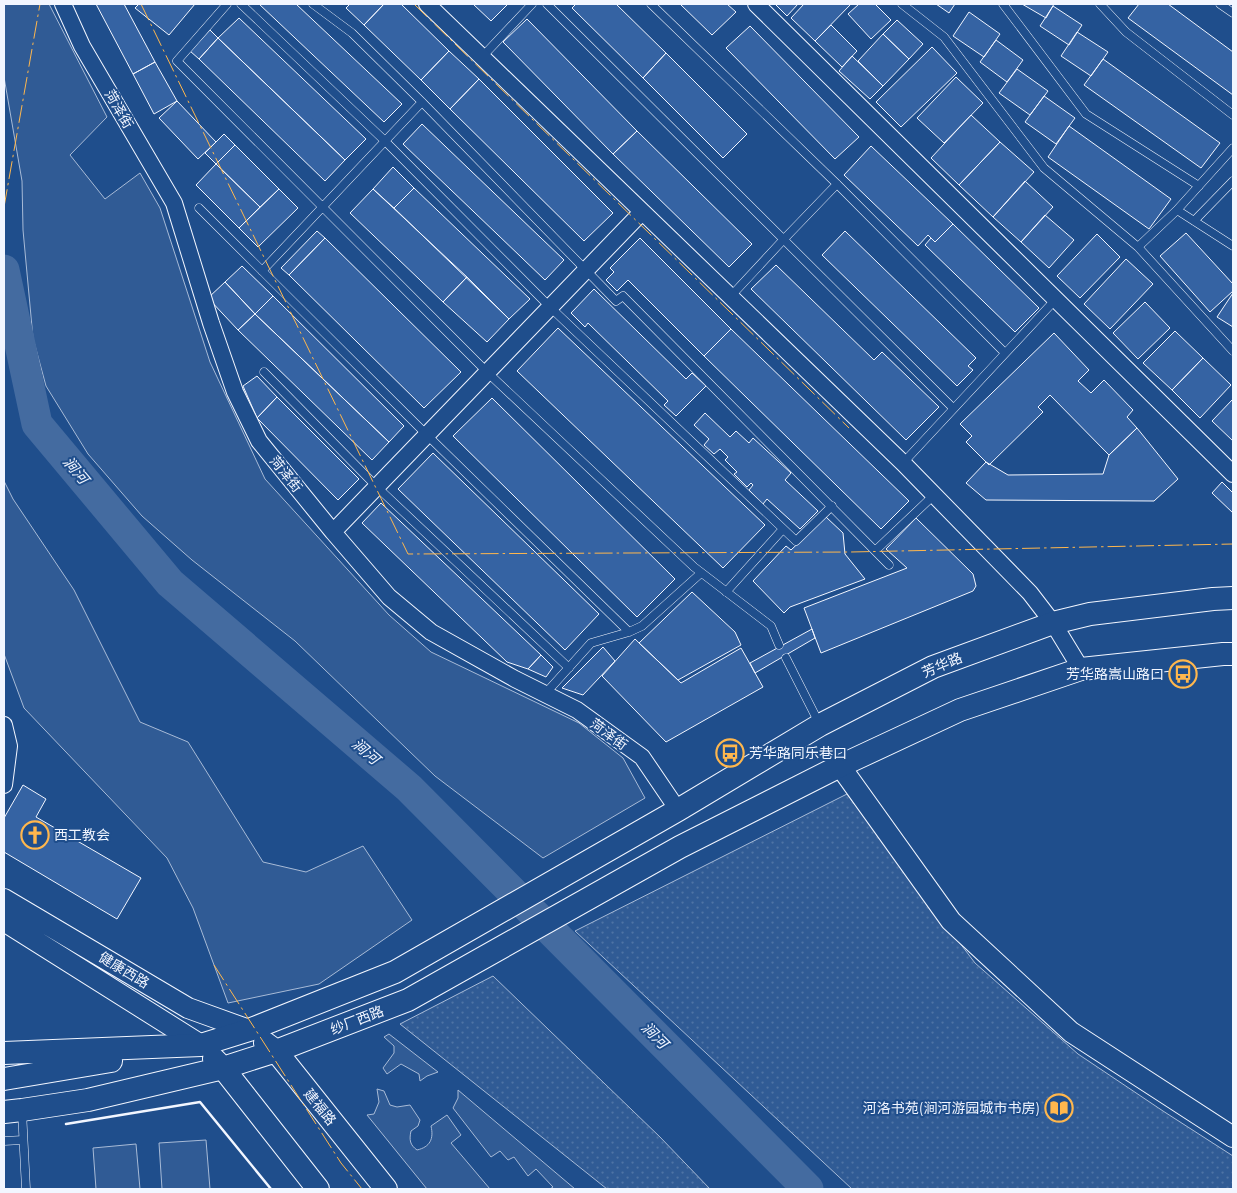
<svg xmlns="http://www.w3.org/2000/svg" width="1237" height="1193" font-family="Montserrat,'Noto Sans SC',sans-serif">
<defs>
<pattern id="park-dots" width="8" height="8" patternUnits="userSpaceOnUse" patternTransform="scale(1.25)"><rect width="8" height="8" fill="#305b95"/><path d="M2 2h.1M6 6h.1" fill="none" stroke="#4e73a5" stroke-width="1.8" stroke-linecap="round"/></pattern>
</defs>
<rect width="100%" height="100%" fill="#1f4e8c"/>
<path fill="#305b95" stroke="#a8bbd7" d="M4,4H49L107,117L70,155L105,199L140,173L160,208L210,362L265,479L389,615L431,652L579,723L623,758L645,798L543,858L435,776L295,641L192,560L142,516L88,454L46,386L33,338L23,230L22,181L4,77Z
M4,481L13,499L74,590L140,722L188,742L263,862L306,872L363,846L412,920L319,984L228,1003L193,908L167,858L24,708L4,654Z
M389,1034L438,1072L427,1076L420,1081L419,1074L401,1064L387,1074L383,1068L394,1053V1046L384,1037Z
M377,1089L384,1091L390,1105L397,1107L410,1105L420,1120L418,1126L411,1131C409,1140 410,1145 417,1150C430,1147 434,1139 431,1126L447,1115L461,1135L451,1143L490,1189H427L367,1115L374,1114L379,1102Z
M458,1090L575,1189H550L553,1187L536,1169L528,1176L514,1157L508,1160L500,1151L491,1157L453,1108L458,1098Z
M206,1140L210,1189H162L159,1143Z
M136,1144L140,1189H96L93,1148Z"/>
<path fill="url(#park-dots)" stroke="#a8bbd7" d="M847,794L975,963L1078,1054L1163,1111L1233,1156V1189H852L575,931Z
M493,976L660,1137L710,1189H607L400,1024Z"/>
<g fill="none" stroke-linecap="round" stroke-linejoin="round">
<path stroke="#446ba0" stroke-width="31" d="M4,270L37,424L170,583L409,788L808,1189"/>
</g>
<path fill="#3563a3" stroke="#f2f6ff" d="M96,4H124L155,62L133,74Z
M139,4H195L169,35L135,8Z
M259,4H296L402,104L384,122Z
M350,4H384L364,25L346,8Z
M384,4H401L449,51L421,80L364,25Z
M473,4H508L491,21Z
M576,4H616L666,53L643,78L572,8Z
M680,4H727L736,12L712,35Z
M775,4H798L787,16Z
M804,4H851L815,41L791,18Z
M859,4H875L891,20L871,39L848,14Z
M936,4H955L949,13Z
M1022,4H1054L1046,18Z
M1139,4H1168L1233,52V95L1128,18Z
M1053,6L1082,25L1069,45L1040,26Z
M969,12L1000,34L984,57L953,36Z
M239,18L366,139L345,160L218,38Z
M527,19L637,131L613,154L503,42Z
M897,20L923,44L909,59L883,34Z
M831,25L857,51L842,67L815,41Z
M750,26L859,137L835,159L726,48Z
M210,30L218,38L199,59L190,51Z
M1077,32L1108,52L1091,76L1061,56Z
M883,34L909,59L883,86L858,61Z
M218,38L345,160L325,181L199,59Z
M996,40L1023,60L1007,82L980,62Z
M932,47L957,73L901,127L876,102Z
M449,51L479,79L450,109L421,80Z
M666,53L747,134L723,158L643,78Z
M852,56L883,86L870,99L839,71Z
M1103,59L1220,143L1201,168L1084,85Z
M155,62L177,101L154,114L133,74Z
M1017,69L1048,91L1030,115L999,93Z
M956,77L983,103L944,143L917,118Z
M479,79L613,213L584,241L450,109Z
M1044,96L1075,118L1056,144L1025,122Z
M177,101L216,142L198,159L159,118Z
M971,115L1000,142L959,185L931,158Z
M422,124L564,260L545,280L403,144Z
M1069,126L1171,199L1149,229L1048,157Z
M637,131L752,244L729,267L613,154Z
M224,134L235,145L216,164L205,153Z
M1000,142L1034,172L993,217L959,185Z
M235,145L279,189L260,207L216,164Z
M871,146L953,224L935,242L928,235L918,246L844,175Z
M216,164L260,207L239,228L196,185Z
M393,167L414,188L394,208L373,189Z
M1025,181L1053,207L1021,242L993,217Z
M414,188L530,299L509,319L394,208Z
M279,189L298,208L258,247L239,228Z
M373,189L467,277L443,302L350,213Z
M1045,215L1074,240L1049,268L1021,242Z
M953,224L1039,308L1015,332L925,245L931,238L935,242Z
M317,231L325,238L289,275L281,268Z
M845,231L976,358L968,366L973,370L957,386L822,255Z
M1186,233L1233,284V291L1210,312L1160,256Z
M1097,234L1120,257L1080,298L1057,276Z
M325,238L461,372L424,408L289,275Z
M640,238L731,329L704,356L628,280L617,291L606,280L614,272L610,268Z
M1126,259L1153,284L1110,329L1084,304Z
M776,265L874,360L882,352L939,407L906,440L751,289Z
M242,266L273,296L255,314L225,282Z
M467,277L509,319L487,342L443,302Z
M225,282L255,314L238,330L208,298Z
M594,289L686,379L692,373L706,386L676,416L664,405L668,401L588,323L585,327L571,313Z
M1233,293V327L1217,317Z
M273,296L404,426L389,442L255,314Z
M1145,302L1170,328L1138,359L1113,333Z
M255,314L389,442L372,460L238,330Z
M558,328L765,525L723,568L517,371Z
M731,329L909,501L881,529L704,356Z
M1175,331L1203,358L1172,390L1143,363Z
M1054,333L1089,370L1078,381L1091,393L1104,380L1133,410L1127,417L1137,428L1109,455L1050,395L1038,407L1043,412L989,465L966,442L972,436L960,424Z
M1203,358L1231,385L1200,418L1172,390Z
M257,376L277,397L257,418L243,386Z
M277,397L359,479L338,500L257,418Z
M492,398L675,579L637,617L453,436Z
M1232,400L1233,401V441L1212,421Z
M705,413L730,437L736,431L749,443L753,438L791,473L785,480L818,511L800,529L767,499L763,504L749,490L753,485L751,483L747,487L734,474L737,472L725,460L728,457L720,449L714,454L704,445L709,439L694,425Z
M1137,428L1178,479L1154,501L986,500L966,483L986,462L1008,475L1103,474L1109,455Z
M433,453L599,614L565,650L398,489Z
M1222,482L1233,493V513L1212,493Z
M381,503L541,655L528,669L507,662L362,523Z
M826,517L843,533L845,554L865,579L790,607L784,613L753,581L786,546L791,550Z
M916,518L973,574L976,586L973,591L821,653L804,608L907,568L886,549Z
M692,592L735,632L741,645L678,680L639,643Z
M812,629L815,638L755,673L750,663Z
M635,639L681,683L741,648L763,687L666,742L602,676Z
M603,647L615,661L583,695L562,688Z
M541,655L553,667L546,677L528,669Z
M23,785L46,799L36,817L141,878L117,919L4,852V818Z"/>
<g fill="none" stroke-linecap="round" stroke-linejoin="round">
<g stroke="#f2f6ff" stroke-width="9">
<path id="service" d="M227,4L177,61L488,373L694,567L771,626L779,645
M241,4L385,141L550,307L796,541L832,506
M313,4L352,33L422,102L616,301L623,296L889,565
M547,4L953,408
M651,4L837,184L1005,353
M902,4L944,37L1044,168L1138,247L1233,351
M1003,4L1086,114L1199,186
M1100,4L1126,32L1233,115
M1220,4L1233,13
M483,56L532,4
M1233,148L1177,210L1233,246
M199,208L427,435L629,632
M1194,221L1233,181
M1138,247L1177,210
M262,271L422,102
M731,296L784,239L837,184
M264,372L377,487L569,668
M903,463L1056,299
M876,550L934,495
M726,592L783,529
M786,658L819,723
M545,694L591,643L629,632L642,626L701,573
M22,1111L26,1189
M4,1141L23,1140"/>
</g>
<g stroke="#f2f6ff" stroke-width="18">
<path id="minor" d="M63,4L82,46L174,203L211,323L235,392L259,441L333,532L389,597L431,632L515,679L577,710L642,757L678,810
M427,4L903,463L1030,593L1053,623L1081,669
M756,4L1233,474
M333,532L642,212
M4,725L9,746L4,785"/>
</g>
<g stroke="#f2f6ff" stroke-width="22">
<path id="tertiary" d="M840,766L951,921L1071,1032L1233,1137
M4,899L188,1008L249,1030
M4,921L201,1045"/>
</g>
<g stroke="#f2f6ff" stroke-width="24">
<path id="secondary" d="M265,1043L276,1051L386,1189
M4,1053L201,1045L249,1030L395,972L678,810L820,725L933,667L1053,623L1090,614L1213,599L1233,598
M214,1059L223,1068L318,1189
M4,1079L111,1061
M4,1112L22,1110L88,1100L223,1068L276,1051L408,1000L680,847L840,766L960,710L1081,669L1223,654H1233"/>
</g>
<use href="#service" stroke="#1f4e8c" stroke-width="8"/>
<use href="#minor" stroke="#1f4e8c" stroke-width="16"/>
<use href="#tertiary" stroke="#1f4e8c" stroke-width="20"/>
<use href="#secondary" stroke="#1f4e8c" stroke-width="22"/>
<path stroke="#f2f6ff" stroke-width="2.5" d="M66,1124L200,1102L271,1189"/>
<path stroke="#ffb74d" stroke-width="1" stroke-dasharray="18 4 2.5 4" stroke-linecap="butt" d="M141,4L408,554L851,552L1233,544
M414,4L849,428
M4,207L40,4
M214,965L341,1163L362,1189"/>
</g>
<defs>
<g id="bus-ring" transform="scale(1.4375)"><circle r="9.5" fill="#1f4e8c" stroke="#ffb74d" stroke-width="1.5"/><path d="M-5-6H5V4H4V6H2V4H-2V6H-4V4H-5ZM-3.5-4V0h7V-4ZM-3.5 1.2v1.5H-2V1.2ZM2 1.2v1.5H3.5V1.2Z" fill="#ffb74d"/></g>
<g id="church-ring" transform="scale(1.4375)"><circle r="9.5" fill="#1f4e8c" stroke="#ffb74d" stroke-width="1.5"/><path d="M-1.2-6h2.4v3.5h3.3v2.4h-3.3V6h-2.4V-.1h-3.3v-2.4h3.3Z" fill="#ffb74d"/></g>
<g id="library-ring" transform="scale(1.4375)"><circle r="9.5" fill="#1f4e8c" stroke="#ffb74d" stroke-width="1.5"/><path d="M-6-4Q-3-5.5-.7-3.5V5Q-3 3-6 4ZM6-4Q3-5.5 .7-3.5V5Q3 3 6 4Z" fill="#ffb74d"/></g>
</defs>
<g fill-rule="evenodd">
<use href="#bus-ring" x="1183" y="674"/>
<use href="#bus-ring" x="730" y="753"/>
<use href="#church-ring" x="35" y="835"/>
<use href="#library-ring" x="1059" y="1108"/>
</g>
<g text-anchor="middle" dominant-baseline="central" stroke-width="4" stroke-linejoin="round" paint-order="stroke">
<g font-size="14" fill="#f2f6ff" stroke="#1f4e8c">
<text transform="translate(119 109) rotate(60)">菏泽街</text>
<text transform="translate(286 474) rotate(51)">菏泽街</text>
<text transform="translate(942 665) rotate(-23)">芳华路</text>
<text transform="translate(609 734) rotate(36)">菏泽街</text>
<text transform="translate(124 970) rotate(31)">健康西路</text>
<text transform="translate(357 1020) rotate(-21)">纱厂西路</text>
<text transform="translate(320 1107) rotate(51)">建福路</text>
</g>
<g font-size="14" fill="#f2f6ff" stroke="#1f4e8c" text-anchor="end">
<text x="1164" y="674">芳华路嵩山路口</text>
<text x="749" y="753" text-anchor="start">芳华路同乐巷口</text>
<text x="54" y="835" text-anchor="start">西工教会</text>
<text x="1040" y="1108">河洛书苑(涧河游园城市书房)</text>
</g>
<g font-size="15" font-style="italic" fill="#f2f6ff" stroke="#1f4e8c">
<text transform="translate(76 470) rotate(50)">涧河</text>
<text transform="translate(366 751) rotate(41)">涧河</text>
<text transform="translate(655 1035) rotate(45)">涧河</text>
</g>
</g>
<rect width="1237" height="1193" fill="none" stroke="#f2f6ff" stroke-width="10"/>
</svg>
